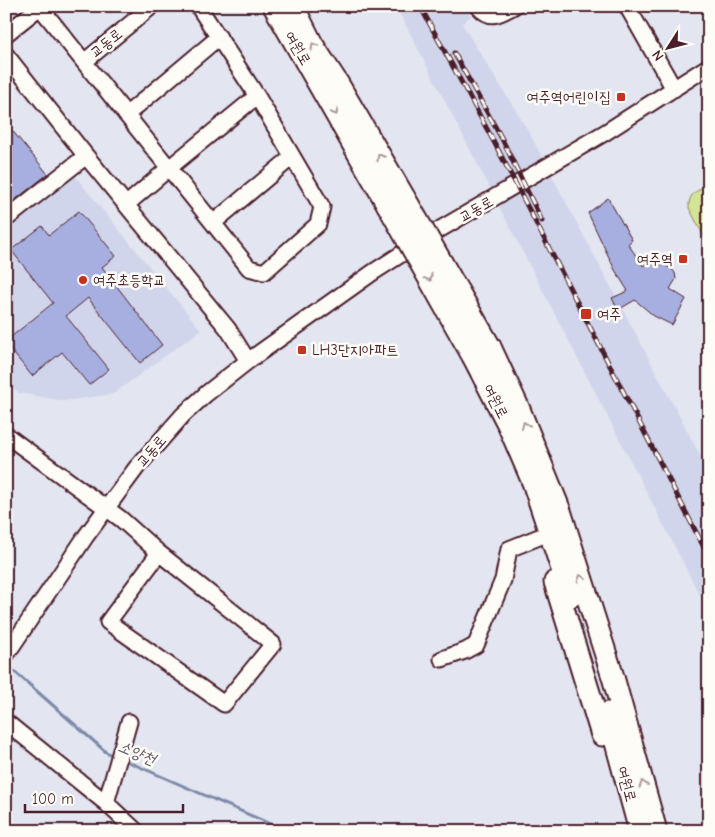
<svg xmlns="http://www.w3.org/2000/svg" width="715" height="837" font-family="'Comic Neue','Poor Story',sans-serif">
<rect width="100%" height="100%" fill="#e3e5f0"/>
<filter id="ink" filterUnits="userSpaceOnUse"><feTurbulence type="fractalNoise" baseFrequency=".02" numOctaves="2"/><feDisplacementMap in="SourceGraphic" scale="10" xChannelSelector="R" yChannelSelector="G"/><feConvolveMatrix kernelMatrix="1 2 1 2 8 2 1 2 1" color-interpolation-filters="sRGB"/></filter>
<g filter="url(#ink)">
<path fill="#d1d5eb" d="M396,6H465L471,16L462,24L526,127L709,472V613Z
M75,176L201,330L113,394L64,401L19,393L6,383V230Z"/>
<path fill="#d4e497" stroke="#8f8261" d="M709,185V246L689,208C688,193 697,191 709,185Z"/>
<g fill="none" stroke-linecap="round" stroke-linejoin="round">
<path stroke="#7b8aa8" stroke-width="3" d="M6,664L106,752L115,757
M124,760L275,826L280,831"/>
</g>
<path fill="#a7afe0" stroke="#4a1f2b" d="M6,123L48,174L6,207Z
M608,198L632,240L628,244L643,266L650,260L671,268L675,273L676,279L670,289L686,299L672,325L654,316L635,300L618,310L612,298L628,291L615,270L588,213Z
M79,211L116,256L102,267L162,345L140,363L88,298L66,316L109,369L89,385L62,352L32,376L6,344V341L53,303L11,250L42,226L49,235Z"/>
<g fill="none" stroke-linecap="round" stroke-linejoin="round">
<g stroke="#4a1f2b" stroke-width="19">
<path id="minor" d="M478,6C491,21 499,14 514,6
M627,6L674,89
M40,7L249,268L264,272L318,224L322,207L257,96L198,6
M6,34L41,6
M6,55L86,156L228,329L248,361
M84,62L152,6
M126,115L219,37
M127,204L169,168L257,96
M6,219L86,156
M213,223L292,157
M6,435L121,519L159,553L273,644L224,704L108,622L159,553
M6,655L86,536L137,467L183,415L206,394L248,361L372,273L437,231L606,132L709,66
M442,659L465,651L476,645L503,580L509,549L539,537
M6,722L106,803L136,831
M106,803L129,722"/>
</g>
<g stroke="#4a1f2b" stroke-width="25">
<path id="highway" d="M274,6L388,205
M293,6L312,44L338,84L405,199
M490,347L518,407L560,511L613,677L656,831
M474,358L508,424L533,482L571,596
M555,582L602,735
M608,713L640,831"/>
</g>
<use href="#minor" stroke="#fdfcf7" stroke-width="15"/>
<use href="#highway" stroke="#fdfcf7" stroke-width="21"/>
<g stroke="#4a1f2b" stroke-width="5">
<path id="rail" d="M420,6L493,140L709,557
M454,53L502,139L542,221"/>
</g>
<use href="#rail" stroke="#fdfcf7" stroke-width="3" stroke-dasharray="9" stroke-linecap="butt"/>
<g stroke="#4a1f2b" stroke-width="25" stroke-linecap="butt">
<path id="highway-bridge" d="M405,199L490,347
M388,205L474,358"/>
</g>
<use href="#highway-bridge" stroke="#fdfcf7" stroke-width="21"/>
</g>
<defs><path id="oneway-chevron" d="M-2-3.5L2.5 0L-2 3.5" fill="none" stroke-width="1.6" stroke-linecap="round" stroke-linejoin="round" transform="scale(1.25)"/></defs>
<g stroke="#ac999b">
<use href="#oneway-chevron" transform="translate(314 46) rotate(-121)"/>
<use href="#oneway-chevron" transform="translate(335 112) rotate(60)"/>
<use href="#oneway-chevron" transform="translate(380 157) rotate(-120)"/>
<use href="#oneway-chevron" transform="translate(429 278) rotate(61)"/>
<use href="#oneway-chevron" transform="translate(525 425) rotate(-112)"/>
<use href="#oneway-chevron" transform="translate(581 578) rotate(-108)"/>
<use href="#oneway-chevron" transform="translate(643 784) rotate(-106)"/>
</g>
</g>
<g fill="#c8321e" stroke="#fdfcf7" stroke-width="2">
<rect x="616" y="92" width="10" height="10" rx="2.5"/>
<rect x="678" y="254" width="10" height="10" rx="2.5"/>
<circle cx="83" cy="280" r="5"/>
<rect x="580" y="308" width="12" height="12" rx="2.5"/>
<rect x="297" y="345" width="10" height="10" rx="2.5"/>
</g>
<g text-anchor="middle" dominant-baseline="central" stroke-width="5" stroke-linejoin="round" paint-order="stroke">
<g font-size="15" fill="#4a1f2b" stroke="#fdfcf7">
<text transform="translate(106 43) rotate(-39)">교동로</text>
<text transform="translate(298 48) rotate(60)">여원로</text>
<text transform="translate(476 209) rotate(-30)">교동로</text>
<text transform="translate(496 401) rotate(63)">여원로</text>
<text transform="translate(151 451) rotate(-49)">교동로</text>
<text transform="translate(627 784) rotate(75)">여원로</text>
</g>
<g font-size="15" fill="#4a1f2b" stroke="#fdfcf7" text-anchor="start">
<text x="611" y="97" text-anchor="end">여주역어린이집</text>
<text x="673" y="259" text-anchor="end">여주역</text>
<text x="93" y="280">여주초등학교</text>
<text x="597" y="314">여주</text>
<text x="312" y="350">LH3단지아파트</text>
</g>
<g font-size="16" font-style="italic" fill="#635569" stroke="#fdfcf7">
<text transform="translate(137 753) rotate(23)">소양천</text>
</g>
</g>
<rect width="715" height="837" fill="none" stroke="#fdfcf7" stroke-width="25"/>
<rect x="12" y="12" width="690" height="812" fill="none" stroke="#4a1f2b" stroke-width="2" filter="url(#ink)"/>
<g transform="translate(668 48) rotate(234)" stroke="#fdfcf7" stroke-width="4" paint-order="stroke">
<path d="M0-4L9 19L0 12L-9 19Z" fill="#4a1f2b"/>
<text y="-8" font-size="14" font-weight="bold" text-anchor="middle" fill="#4a1f2b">N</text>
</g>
<path d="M25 804v8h158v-8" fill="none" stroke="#4a1f2b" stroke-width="2.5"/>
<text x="32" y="804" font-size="15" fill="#4a1f2b" stroke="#fdfcf7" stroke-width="4" paint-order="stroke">100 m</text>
</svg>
